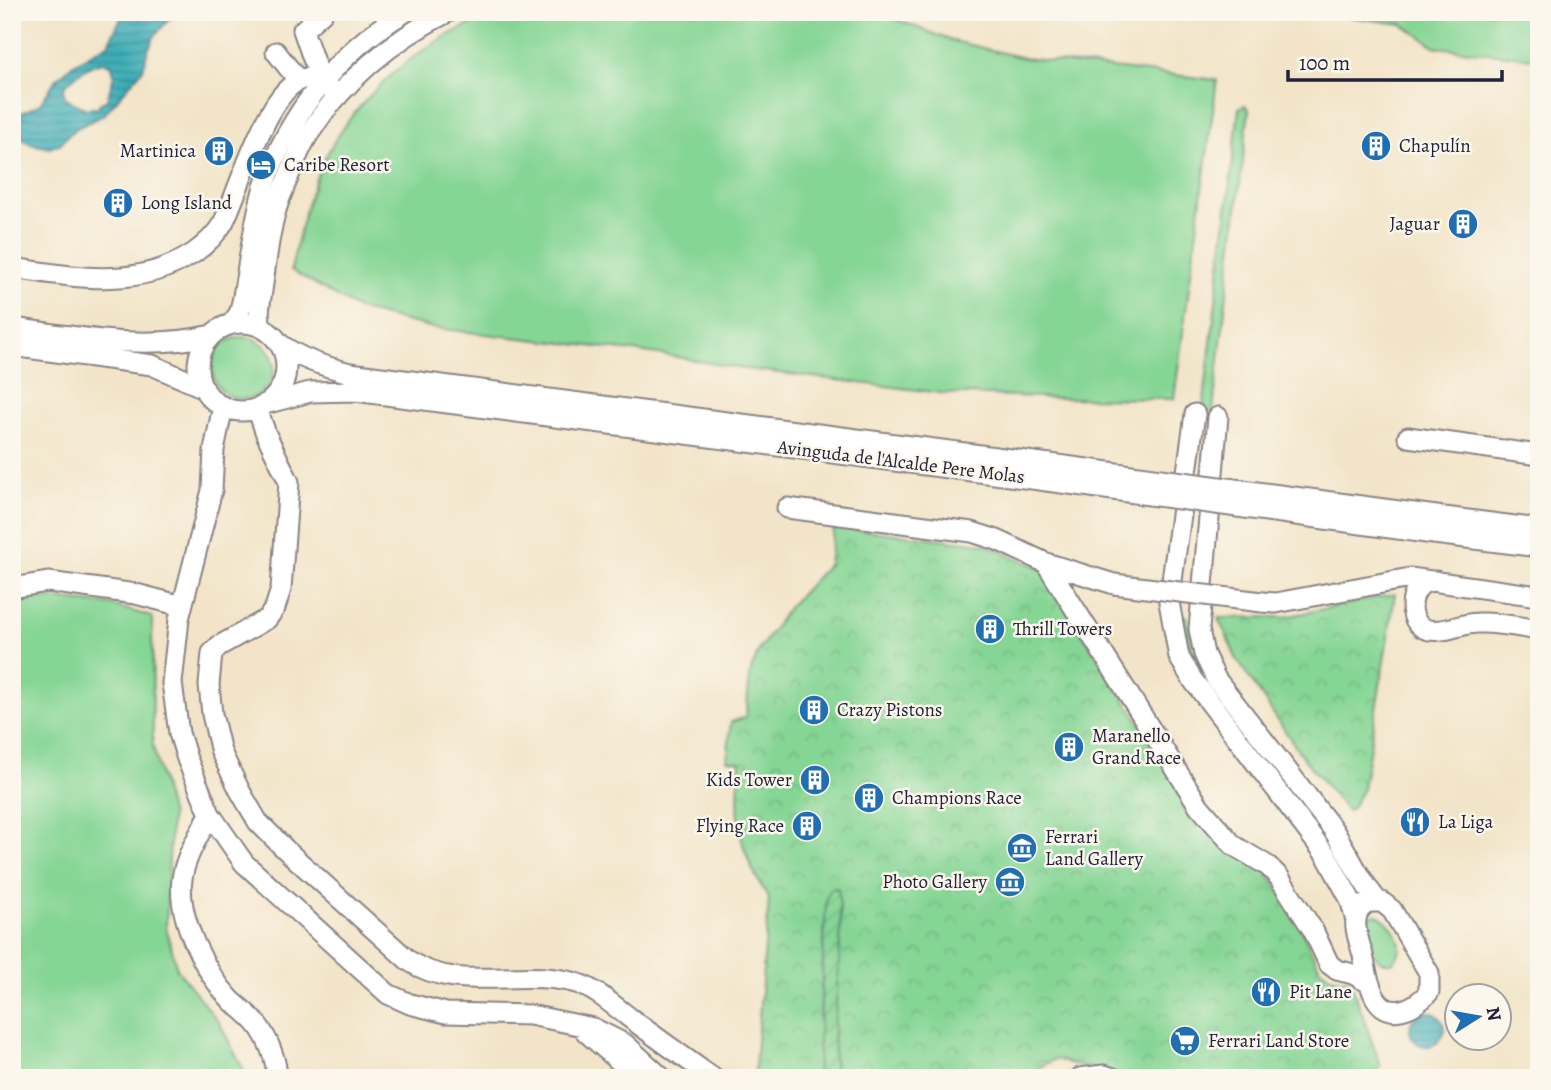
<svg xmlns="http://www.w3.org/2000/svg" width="1551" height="1090" font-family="Alegreya,serif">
<defs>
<pattern id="park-crowns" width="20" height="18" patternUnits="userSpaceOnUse" patternTransform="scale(1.75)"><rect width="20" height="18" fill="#85d594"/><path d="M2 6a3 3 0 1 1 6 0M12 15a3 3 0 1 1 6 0" fill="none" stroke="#73b780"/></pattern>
<pattern id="garden-furrows" width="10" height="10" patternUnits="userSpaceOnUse" patternTransform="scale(1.75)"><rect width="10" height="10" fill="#85d594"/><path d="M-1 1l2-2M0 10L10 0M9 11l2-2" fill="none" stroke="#73b780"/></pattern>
<pattern id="water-rules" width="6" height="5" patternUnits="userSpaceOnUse" patternTransform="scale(1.75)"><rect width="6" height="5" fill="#39abb5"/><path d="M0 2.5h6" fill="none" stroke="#308b94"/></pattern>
</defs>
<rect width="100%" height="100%" fill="#fbf7ec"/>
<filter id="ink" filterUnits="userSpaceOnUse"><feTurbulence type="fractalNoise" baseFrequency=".0143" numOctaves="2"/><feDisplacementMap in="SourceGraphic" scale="14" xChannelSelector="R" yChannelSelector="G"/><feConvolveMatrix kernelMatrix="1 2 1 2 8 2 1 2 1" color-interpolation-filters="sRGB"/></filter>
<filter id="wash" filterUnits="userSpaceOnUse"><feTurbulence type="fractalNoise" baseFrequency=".00686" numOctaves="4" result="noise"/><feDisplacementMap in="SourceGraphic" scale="28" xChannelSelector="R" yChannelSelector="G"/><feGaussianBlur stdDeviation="1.57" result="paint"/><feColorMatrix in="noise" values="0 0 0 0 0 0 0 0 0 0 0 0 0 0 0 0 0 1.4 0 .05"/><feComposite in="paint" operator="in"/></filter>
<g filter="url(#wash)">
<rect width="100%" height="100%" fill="#f2e4c8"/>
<path fill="#85d594" stroke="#547c68" stroke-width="2" d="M497,12H877L950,40L1024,58L1217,80L1174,399L1061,398L941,393L738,368L659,354L433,328L358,309L291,270C299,233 308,193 325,158C349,110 394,67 439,40C458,29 478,21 497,12Z
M1308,12H1539V59L1436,47L1402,24Z
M1245,105L1249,110L1212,418L1207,422L1202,418L1239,108Z
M212 368a31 31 0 1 1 62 0a31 31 0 1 1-62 0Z
M32,597L108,604L152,617L153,746L171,816L166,927L177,969L220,1024L244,1071V1078H12V600Z
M1182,616L1187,617L1193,650L1332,834L1365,897L1360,903L1187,659L1177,617Z
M1375,914C1392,921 1411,948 1392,962H1381L1370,950L1364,922L1366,918Z"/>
<path fill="url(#park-crowns)" stroke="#547c68" stroke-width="2" d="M834,527L985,544L1042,569L1168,768L1263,867L1291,907L1320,969L1333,978L1350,980L1381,1067L1370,1078H1126L1055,1059L1038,1068L1029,1078H754L769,898C736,849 736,819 740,762L727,760L731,722L746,717L750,673L759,650L788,608L829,564Z
M1395,594L1363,789L1351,809L1347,811L1304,759L1236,658L1219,618L1285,617Z"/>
<path fill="url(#garden-furrows)" stroke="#547c68" stroke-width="2" d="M838,888C844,935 837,982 834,1029C832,1045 836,1061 833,1078H817L826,900L830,889Z"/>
<path fill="url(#water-rules)" stroke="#2e6678" stroke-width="2" fill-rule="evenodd" d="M124,12H176L155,35L148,50L143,69L104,115L75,129L60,144L50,148L31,144L24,140L15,128L17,115L40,104L54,82L72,65L108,44ZM103,62L112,66L114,75L107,100L99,104V107L87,109L66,99L63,89C70,78 90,64 103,62Z
M1410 1029a17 17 0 1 1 34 0a17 17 0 1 1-34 0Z"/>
</g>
<g filter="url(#ink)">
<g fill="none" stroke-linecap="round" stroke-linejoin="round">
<g stroke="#8a8382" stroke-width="23">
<path id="minor" d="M276,52L298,80
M321,82L303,30L323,12
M12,268C74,277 138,290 194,253C205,245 216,235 223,223C239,194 270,73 312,78C322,80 331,90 338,96
M198 367a44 44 0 1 1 88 0a44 44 0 1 1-88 0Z
M231,324L239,314L242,302C249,264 253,224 264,187C288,114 339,51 405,12
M261,327L259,315L260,303C266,270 268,229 280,198C288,178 297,153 308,135C342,82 392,40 448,12
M12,328C80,337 144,351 212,335
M280,344C302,360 324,366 350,373L1050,464
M12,346L152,365L204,388
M265,404L310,392L355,391L1047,481
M223,406L214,450L212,490L179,619L172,683L179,733L187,759L210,814L244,863L388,994L410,1004L446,1013L530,1015L593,1028L625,1044L662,1078
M257,408L266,434L289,482L281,589L275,608L267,619L219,646L212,653L209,685L212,714L221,752L240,791L258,822L286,850L409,961C458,994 522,967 576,983C596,989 614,1006 630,1018C657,1038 685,1058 713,1078
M1195,414L1169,602L1179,657L1192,679L1326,855L1350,899L1356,921
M1218,417L1199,629L1204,654L1216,679L1332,828C1347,850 1361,883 1378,901
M1408,437L1539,455
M787,508L972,532L997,540L1046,563L1114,584
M1436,516L1539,529
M1434,534L1539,547
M1046,563L1199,806L1233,845L1268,866L1279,877L1313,930L1329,964L1337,970L1353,974L1369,983
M1436,581C1430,581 1424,582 1420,586C1407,598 1410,627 1429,630C1445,633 1462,623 1478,623C1498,622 1519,627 1539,630
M12,588L48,582L136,594L182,606
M1262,602L1276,603L1410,578L1539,596
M210,814C200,834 185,856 182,879C177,918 205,973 232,1001C240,1008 249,1015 256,1023C267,1036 277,1060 277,1078
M1370,902H1382L1392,910L1429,973V992C1415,1008 1389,1022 1375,997C1368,984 1366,969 1363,955C1360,944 1354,929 1356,918C1358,910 1363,905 1370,902Z
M586,1032L618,1060L654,1075
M1080,1078L1104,1075L1113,1078"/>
</g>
<use href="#minor" stroke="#fff" stroke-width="19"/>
<g stroke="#8a8382" stroke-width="23" stroke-linecap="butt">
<path id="minor-bridge" d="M1050,464L1436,516
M1047,481L1434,534
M1114,584L1262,602"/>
</g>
<use href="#minor-bridge" stroke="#fff" stroke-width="19"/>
</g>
</g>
<defs>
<g id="building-disc" transform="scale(1.575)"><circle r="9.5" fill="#1f6fb2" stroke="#fbf7ec"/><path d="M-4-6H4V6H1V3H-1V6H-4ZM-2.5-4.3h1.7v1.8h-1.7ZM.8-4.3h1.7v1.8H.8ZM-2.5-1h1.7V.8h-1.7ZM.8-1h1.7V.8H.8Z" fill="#fff"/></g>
<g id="hotel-disc" transform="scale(1.575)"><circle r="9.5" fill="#1f6fb2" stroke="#fbf7ec"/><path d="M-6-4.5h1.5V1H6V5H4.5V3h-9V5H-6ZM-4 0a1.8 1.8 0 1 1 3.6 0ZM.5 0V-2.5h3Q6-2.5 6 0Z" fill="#fff"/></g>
<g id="restaurant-disc" transform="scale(1.575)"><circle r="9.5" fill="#1f6fb2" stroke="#fbf7ec"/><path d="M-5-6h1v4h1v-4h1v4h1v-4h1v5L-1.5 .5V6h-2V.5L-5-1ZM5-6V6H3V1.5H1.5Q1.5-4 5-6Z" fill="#fff"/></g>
<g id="museum-disc" transform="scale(1.575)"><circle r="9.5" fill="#1f6fb2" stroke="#fbf7ec"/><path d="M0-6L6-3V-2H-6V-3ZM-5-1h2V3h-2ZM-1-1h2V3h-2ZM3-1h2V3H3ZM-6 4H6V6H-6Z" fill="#fff"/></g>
<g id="supermarket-disc" transform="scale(1.575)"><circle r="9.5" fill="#1f6fb2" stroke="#fbf7ec"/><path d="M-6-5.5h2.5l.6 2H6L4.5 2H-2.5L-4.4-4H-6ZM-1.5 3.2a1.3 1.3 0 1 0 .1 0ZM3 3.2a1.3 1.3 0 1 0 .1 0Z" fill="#fff"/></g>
</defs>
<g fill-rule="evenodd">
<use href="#building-disc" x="1376" y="146"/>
<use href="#building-disc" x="219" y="151"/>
<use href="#hotel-disc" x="261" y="165"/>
<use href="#building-disc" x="118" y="203"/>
<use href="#building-disc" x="1463" y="224"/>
<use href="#building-disc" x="990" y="629"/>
<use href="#building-disc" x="814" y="710"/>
<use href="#building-disc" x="1069" y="747"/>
<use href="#building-disc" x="815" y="780"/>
<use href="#building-disc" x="869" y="798"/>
<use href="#restaurant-disc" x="1415" y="822"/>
<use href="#building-disc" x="807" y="826"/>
<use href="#museum-disc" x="1022" y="848"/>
<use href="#museum-disc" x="1010" y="882"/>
<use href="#restaurant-disc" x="1266" y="992"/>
<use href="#supermarket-disc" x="1185" y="1041"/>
</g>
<g text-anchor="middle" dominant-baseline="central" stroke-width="5" stroke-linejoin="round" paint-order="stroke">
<g font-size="19" fill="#22223b" stroke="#fbf7ec" text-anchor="start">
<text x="1399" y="146">Chapulín</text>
<text x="196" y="151" text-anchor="end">Martinica</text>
<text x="284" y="165">Caribe Resort</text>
<text x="141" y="203">Long Island</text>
<text x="1440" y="224" text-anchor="end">Jaguar</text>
<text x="1013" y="629">Thrill Towers</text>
<text x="837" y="710">Crazy Pistons</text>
<text x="1092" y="736">Maranello<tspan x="1092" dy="22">Grand Race</tspan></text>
<text x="792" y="780" text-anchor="end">Kids Tower</text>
<text x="892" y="798">Champions Race</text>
<text x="1438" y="822">La Liga</text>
<text x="784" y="826" text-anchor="end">Flying Race</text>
<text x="1045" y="837">Ferrari<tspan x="1045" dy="22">Land Gallery</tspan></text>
<text x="987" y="882" text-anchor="end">Photo Gallery</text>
<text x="1289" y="992">Pit Lane</text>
<text x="1208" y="1041">Ferrari Land Store</text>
</g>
<g font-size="19" fill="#22223b" stroke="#fbf7ec">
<text transform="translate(901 462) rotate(7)">Avinguda de l'Alcalde Pere Molas</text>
</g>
</g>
<rect width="1551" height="1090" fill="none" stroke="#fbf7ec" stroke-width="42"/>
<g transform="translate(1478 1017) rotate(79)"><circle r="33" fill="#fbf7ec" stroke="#a4a2a5" stroke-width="2"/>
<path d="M0-5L12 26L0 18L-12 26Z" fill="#1f6fb2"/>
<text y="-10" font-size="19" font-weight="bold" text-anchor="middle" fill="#22223b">N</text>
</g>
<path d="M1288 70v10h214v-10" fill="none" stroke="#22223b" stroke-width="3.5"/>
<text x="1299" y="70" font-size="21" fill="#22223b" stroke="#fbf7ec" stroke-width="5" paint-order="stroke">100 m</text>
</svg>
